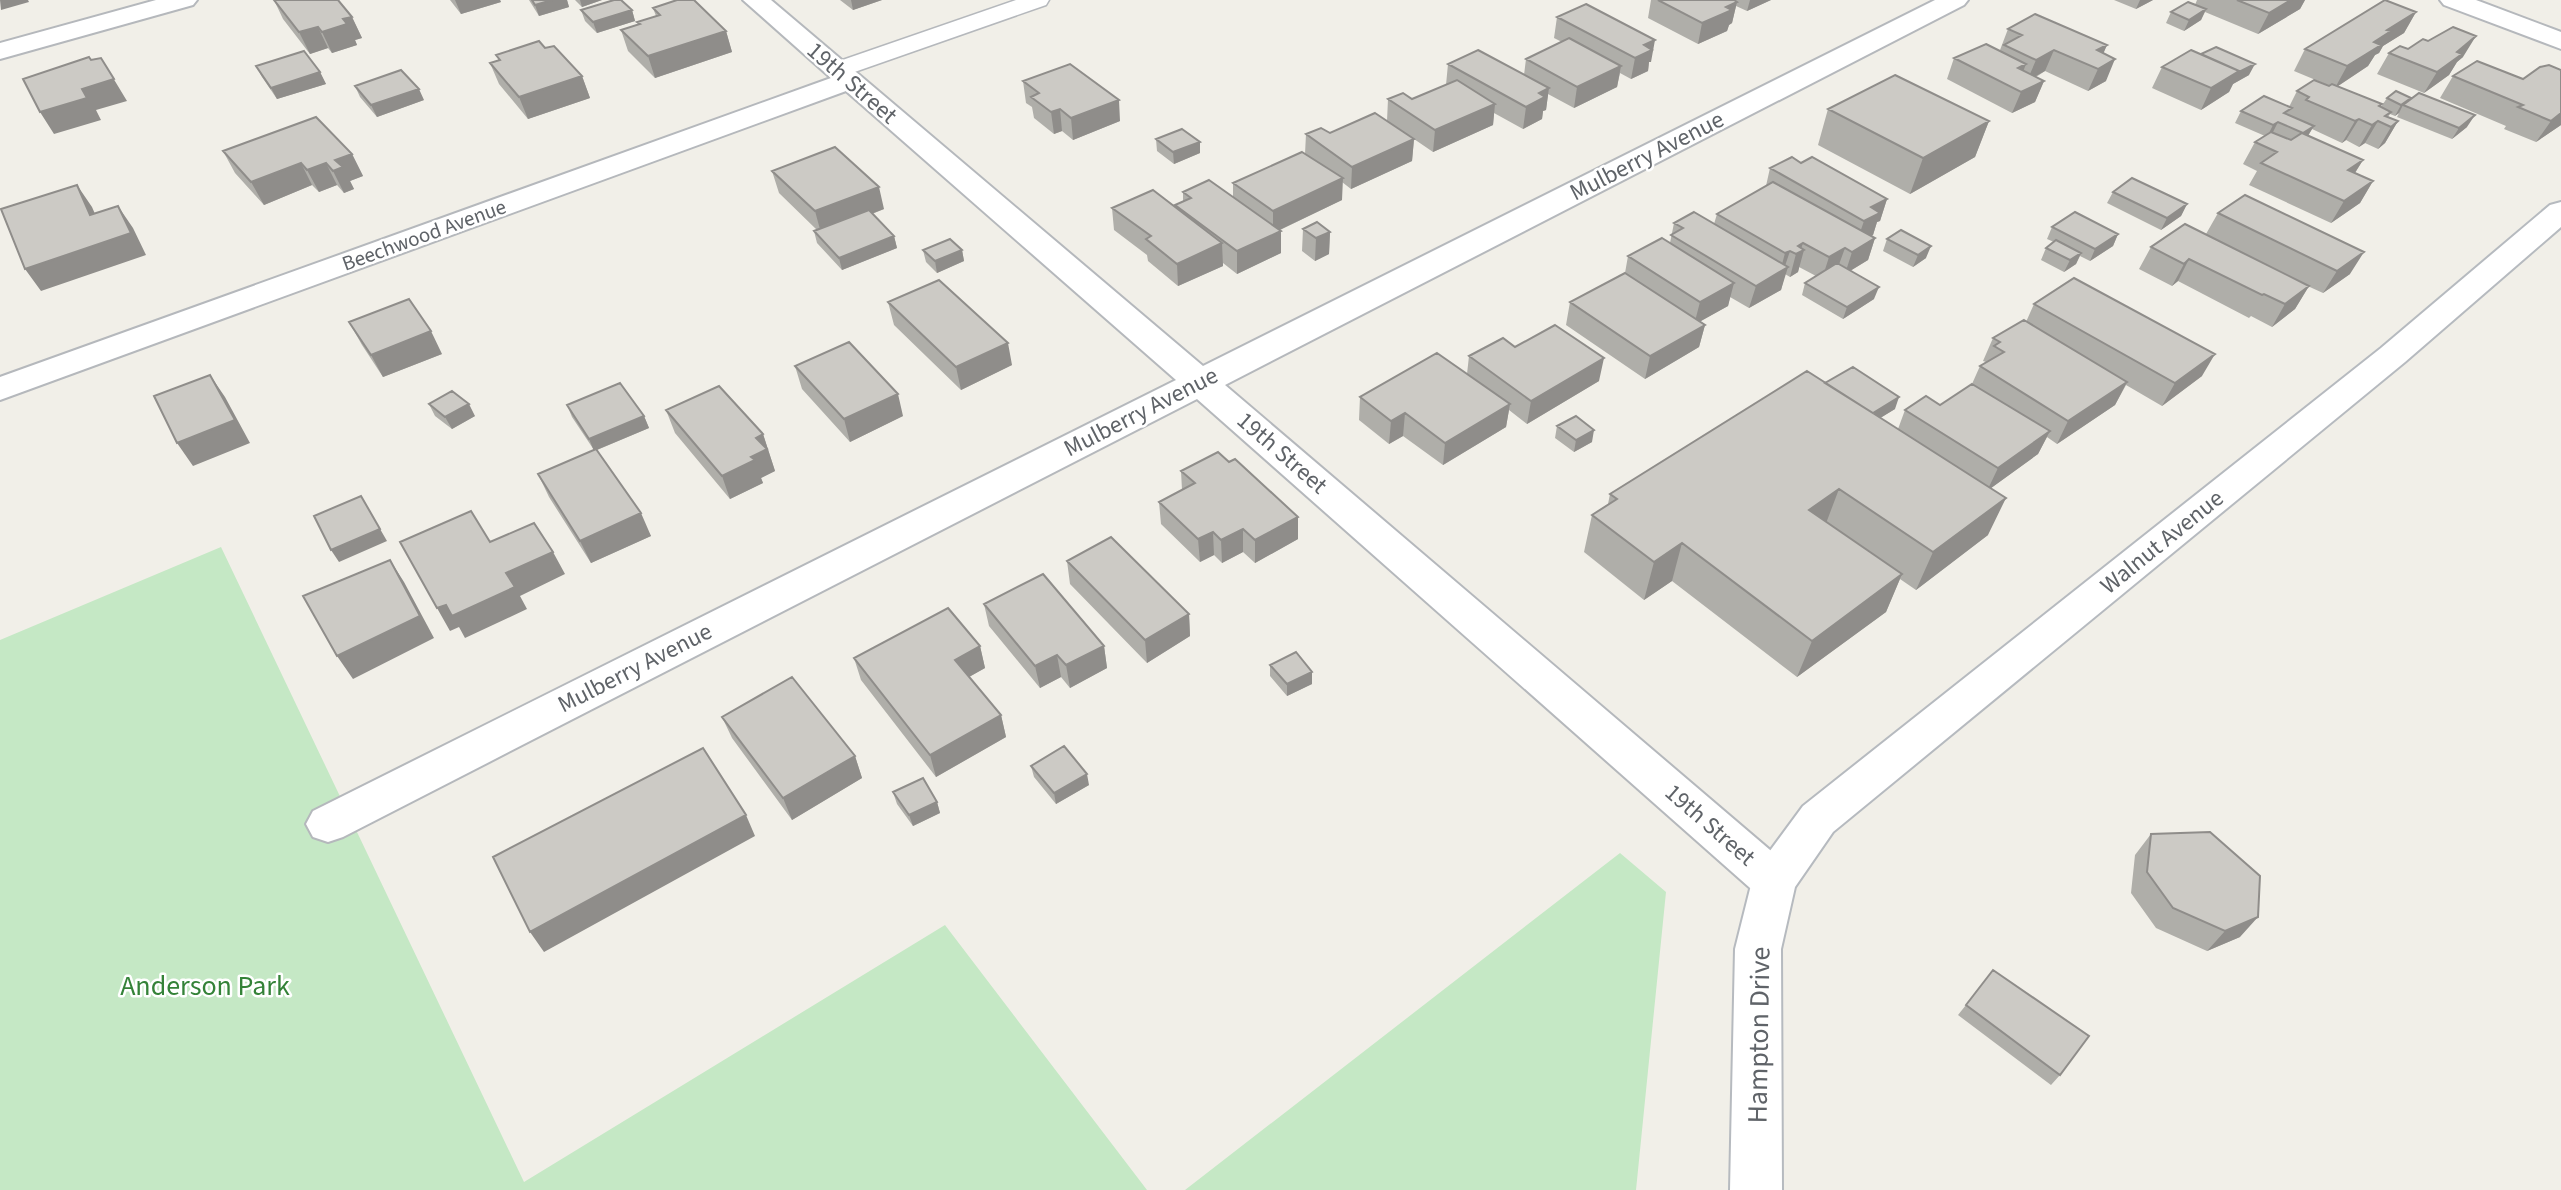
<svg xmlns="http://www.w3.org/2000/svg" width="2561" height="1190" font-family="'Source Sans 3',sans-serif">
<rect width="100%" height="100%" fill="#f1efe8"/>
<path fill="#c5e8c5" d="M221,547L524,1182L945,925L1147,1190H0V640Z
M1620,853L1666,892L1636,1190H1185Z"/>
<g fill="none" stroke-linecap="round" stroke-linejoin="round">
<g stroke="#b5b8bc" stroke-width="3">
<path id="lane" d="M1016,0H1049L1046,5L846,75L837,77L828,75L825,70L828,65Z"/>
</g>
<g stroke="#b5b8bc" stroke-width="4">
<path id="street" d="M156,0H197L193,5L0,59V43Z
M743,0H771L1203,366L1935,0H1968L1964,5L1225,385L1790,867L1796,881L1790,895L1774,901L1758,895L1197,399L343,837L328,842L313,837L306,824L313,811L1176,380L846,91L0,400V377L831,78Z
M2440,0H2476L2561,32V49L2444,5Z"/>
</g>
<g stroke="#b6babf" stroke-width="4">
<path id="secondary" d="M2561,202V227L2405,362L1833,832L1795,887L1781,949L1782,1190H1730L1735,949L1752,881L1758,867L1803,806L2381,348L2550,205Z"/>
</g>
<use href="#lane" fill="#fff" fill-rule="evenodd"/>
<use href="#street" fill="#fff" fill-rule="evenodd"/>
<use href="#secondary" fill="#fff" fill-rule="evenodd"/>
</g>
<path fill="#afaea9" d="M274,0L352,17L362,38L355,40L357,45L332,53L328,48L310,54L283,19Z
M450,0H500L501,2L461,14Z
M529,0H567L569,7L539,16Z
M575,0H602L582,7Z
M840,0H882L853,10Z
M1651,0H1771L1747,11L1736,6L1732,23L1729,25L1727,31L1698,44L1648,18Z
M2114,0H2153L2136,9Z
M2197,0H2305L2300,9L2258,34L2205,12L2201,20L2184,31L2166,23L2171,12L2195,5Z
M653,8L726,31L732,52L655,78L628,51L621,30L638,25L637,22L656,16Z
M581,10H632L635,21L597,33L585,21Z
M2416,12L2404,33L2383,46L2379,53L2375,55L2368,66L2338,86L2381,107L2387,98L2410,101L2467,127L2452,139L2397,117L2399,113L2395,116L2390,114L2388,117L2398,121L2385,143L2378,149L2365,143L2359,147L2346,140L2342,143L2312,129L2308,136L2363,160L2355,173L2373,181L2360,203L2331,223L2249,185L2257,171L2243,164L2255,142L2265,136L2235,123L2241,111L2289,107L2297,91L2330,86L2294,71L2305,49Z
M1557,17L1651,62H1649L1648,71L1631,79L1620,73L1617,87L1574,108L1548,94L1546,110L1543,111L1542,119L1523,129L1494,113L1493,125L1433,152L1414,139L1412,161L1351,189L1342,182V200L1280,230L1281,253L1237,274L1223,263V266L1178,286L1148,261L1147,255L1114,230L1112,208L1175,207V205L1183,201V192L1233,197V183L1305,154L1306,134L1330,133L1387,121L1388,99H1412L1446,85L1448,64L1524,75L1526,59L1562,42L1554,38Z
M2008,29L2107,45L2103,53L2106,81L2088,91L2045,71L2036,77L2044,81L2035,102L2012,113L1947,79L1954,58L2002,52L2000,50Z
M545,48L582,76L590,98L528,119L499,84L490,63L499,60L496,55Z
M2408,49L2463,57L2457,62L2449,75L2424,93L2377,74L2389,53Z
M2477,61L2561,125L2536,142L2504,129L2506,126L2440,98L2453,76Z
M256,66L320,72L326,84L277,99L262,77Z
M2162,67L2249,75L2233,84L2229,92L2201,110L2152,88Z
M1023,81L1120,121L1073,140L1062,131L1054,134L1034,118L1032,107L1026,103Z
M355,86L424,100L377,117L360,97Z
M1828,109L1989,121L1975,157L1910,194L1818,145Z
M1156,139L1200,153L1174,164L1157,151Z
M223,151L352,154L363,176L350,181L354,189L344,193L337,185L319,192L312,185L264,205L235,173Z
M1801,163L1887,199L1880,221L1877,222L1873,235L1871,236L1875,238L1868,260L1850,271L1874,299L1843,319L1802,295L1805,283L1816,276L1799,267L1798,272L1790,277L1785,274L1781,290L1749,308L1730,297L1728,306L1700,321L1705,325L1699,347L1645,379L1566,325L1570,302L1625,273L1628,256L1670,243L1674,223L1714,224L1717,214L1766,186L1770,168Z
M772,171L884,209L872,214L894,236L897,248L842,270L817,243L814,231L817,230L779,193Z
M2113,192L2187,204L2181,216L2161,230L2107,203Z
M2218,213L2350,274L2323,293L2301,283L2309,286L2295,309L2272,327L2251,316L2249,318L2178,281L2172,286L2139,269L2151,247L2206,234Z
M2052,227L2118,234L2113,246L2090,261L2080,256L2076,264L2064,272L2041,260L2046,248L2054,242L2047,239Z
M1303,229L1330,232L1329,254L1315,261L1302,251Z
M1887,239L1926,258L1913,267L1883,251Z
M923,250H962L964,261L937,273L926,262Z
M888,302L1012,365L961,390L894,325Z
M2034,304L2202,376L2162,406L2126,385L2115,405L2057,444L2047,437L2038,454L1991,488L1988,535L1916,590L1900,579L1886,612L1797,677L1672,581L1644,600L1584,552L1592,515L1608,504L1610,494L1825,383L1895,409L1880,418L1898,429L1905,410L1940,405L1972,384L1980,366L1986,362L1983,361L1993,338L2026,322Z
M349,322L442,354L383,377L362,345Z
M1515,347L1599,381L1527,424L1509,410L1506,427L1443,465L1403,436L1389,444L1359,420L1360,397L1467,374L1469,356Z
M795,366L903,416L850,442L802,389Z
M429,404L475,416L452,429L435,416Z
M567,405L644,416L649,428L597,450L651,536L591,563L549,497L538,474L594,450L572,417Z
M666,410L763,434L775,471L761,478L763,483L730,499L675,433Z
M1557,426L1592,442L1574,452L1555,438Z
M1181,471L1298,539L1255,563L1243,552L1222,563L1214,555L1200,562L1161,524L1159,502L1182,490Z
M1067,561L1189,614L1190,636L1147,663L1070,584Z
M984,604L1104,646L1107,668L1070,688L1061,677L1040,688L989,626Z
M980,646L985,668L969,677L1001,715L1006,737L936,777L861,680L854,658Z
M1270,665L1312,684L1287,696L1270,676Z
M722,717L855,756L862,778L792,820L732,738Z
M1031,766L1089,785L1056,804L1034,777Z
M893,792L937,802L940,813L913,826L897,804Z
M2151,834L2240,937L2207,951L2156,928L2131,893L2135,855Z
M1966,1005L2060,1075L2051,1085L1958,1015Z"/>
<path fill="#8f8d8a" d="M0,0H28L29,2L1,10Z
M455,0H500L501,2L461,14Z
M552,0H567L569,7L539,16L535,5Z
M580,0H602L582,7Z
M851,0H882L853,10Z
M1750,0H1771L1747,11Z
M2140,0H2153L2136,9Z
M2291,0H2305L2300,9L2258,34L2269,13Z
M1737,2L1732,23L1729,25L1727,31L1698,44L1702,23L1726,7Z
M2206,9L2201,20L2184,31L2189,20Z
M632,10L635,21L597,33L593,22Z
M2416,12L2404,33L2383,46L2379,53L2375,55L2368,66L2335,88L2347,66L2387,30Z
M352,17L362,38L355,40L357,45L332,53L322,32L343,19Z
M318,27L328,48L310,54L299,32Z
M726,31L732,52L655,78L648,56Z
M2476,36L2463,57L2457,62L2449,75L2424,93L2437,72L2457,52Z
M1655,40L1651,62H1649L1648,71L1631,79L1635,58L1644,45Z
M2107,45L2098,66L2097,50Z
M2054,50L2045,71L2027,81L2036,60Z
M101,58L127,101L96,110L101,120L54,134L40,112L82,89Z
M2115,59L2106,81L2088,91L2098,69Z
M2026,64L2018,85V68Z
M2255,64L2249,75L2233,84L2229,92L2201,110L2211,88L2239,71Z
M1621,66L1617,87L1574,108L1577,87Z
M320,72L326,84L277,99L271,88Z
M582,76L590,98L528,119L519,97Z
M2044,81L2035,102L2012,113L2021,92Z
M1549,88L1546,110L1543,111L1542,119L1523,129L1526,107L1539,93Z
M419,89L424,100L377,117L371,105Z
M2411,98L2406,106L2403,105L2399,113L2395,116L2401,105Z
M1119,100L1120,121L1073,140L1071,118Z
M1495,104L1493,125L1433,152L1435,130Z
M1060,109L1062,131L1054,134L1051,112Z
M2561,113V125L2536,142L2551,121Z
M2475,115L2467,127L2452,139L2459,128Z
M2359,119L2346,140L2342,143L2355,121Z
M1989,121L1975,157L1910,194L1923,158Z
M2378,121L2365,143L2359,147L2372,125Z
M2398,121L2385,143L2378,149L2391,127Z
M2278,122L2272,134L2267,137L2273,125Z
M2314,126L2307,137L2303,133Z
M1414,139L1412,161L1351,189L1352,167Z
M1200,142V153L1174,164L1173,152Z
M352,154L363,176L350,181L354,189L344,193L333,171L335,160Z
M2363,160L2349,182L2348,170Z
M301,163L312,185L264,205L251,182Z
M326,163L337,185L319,192L307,170Z
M1343,178L1342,200L1273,233V211Z
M2373,181L2360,203L2331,223L2344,201Z
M77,185L92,207L105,237L90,215Z
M879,187L884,209L821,233L815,211Z
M1887,199L1880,221L1877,222L1873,235L1856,244L1864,221L1871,207Z
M2187,204L2181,216L2161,230L2167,218Z
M118,206L133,228L146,255L41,291L25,269Z
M1281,231V253L1237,274V251Z
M1330,232L1329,254L1315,261L1316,238Z
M2118,234L2113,246L2090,261L2095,249Z
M894,236L897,248L842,270L839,258Z
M1875,238L1868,260L1845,274L1852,252Z
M1222,243L1223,266L1178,286L1177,264Z
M1803,243L1800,252L1804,250L1798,272L1790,277L1798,246Z
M1931,246L1926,258L1913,267L1918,255Z
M1845,248L1837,270L1822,279L1829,257Z
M962,250L964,261L937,273L935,261Z
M1790,251L1784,269L1788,267L1781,290L1749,308L1756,286L1780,272L1785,253Z
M2364,252L2350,274L2323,293L2337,271Z
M2081,253L2076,264L2064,272L2070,260Z
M2189,259L2178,281L2172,286L2184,264Z
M1734,283L1728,306L1694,325L1700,302Z
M2309,286L2295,309L2272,327L2285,304Z
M1879,287L1874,299L1843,319L1847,307Z
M1705,325L1699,347L1645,379L1650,356Z
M431,331L442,354L383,377L371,355Z
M1008,343L1012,365L961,390L956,367Z
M2215,354L2202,376L2162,406L2175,383Z
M1604,358L1599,381L1527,424L1531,401Z
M210,375L225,397L250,443L193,466L177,443Z
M2127,382L2115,405L2057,444L2068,421Z
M898,394L903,416L850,442L844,419Z
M1899,397L1895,409L1864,428L1869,416Z
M469,404L475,416L452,429L445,417Z
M1510,404L1506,427L1443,465L1445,443Z
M1405,413L1403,436L1389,444L1391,421Z
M644,416L649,428L594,451L589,439Z
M1594,430L1592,442L1574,452L1576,440Z
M2050,431L2038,454L1987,491L1998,468Z
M763,434L775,471L761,478L763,483L730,499L722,476L751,457L756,438Z
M1839,489L1825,526L1809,510Z
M361,496L387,541L339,562L331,550Z
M2006,498L1988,535L1916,590L1933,552Z
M641,513L651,536L591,563L580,541Z
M1298,517V539L1255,563V540Z
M1243,529V552L1222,563L1221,540Z
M1213,532L1214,555L1200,562L1198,539Z
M1682,543L1672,581L1644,600L1654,562Z
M553,552L565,574L520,596L527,609L465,638L459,627L450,631L437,608L506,573Z
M390,560L404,582L434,638L353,679L337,656Z
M1902,574L1886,612L1797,677L1812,641Z
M1189,614L1190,636L1147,663L1145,640Z
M980,646L985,668L960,682L955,660Z
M1104,646L1107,668L1070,688L1066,665Z
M1057,655L1061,677L1040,688L1035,666Z
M1312,672V684L1287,696V684Z
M1001,715L1006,737L936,777L930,755Z
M855,756L862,778L792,820L783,798Z
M1087,774L1089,785L1056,804L1054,793Z
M937,802L940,813L913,826L909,815Z
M746,815L755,836L544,952L530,932Z
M2258,917L2240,937L2207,951L2225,931Z"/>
<path fill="#cccac5" stroke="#8f8d8a" stroke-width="2" d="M274,0H338L352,17L343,19L347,24L322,32L318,27L299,32Z
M532,0H552L535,5Z
M614,0H621L632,10L593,22L581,10Z
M677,0H694L726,31L648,56L621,30L640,24L637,22L660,15L653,8Z
M1658,0H1734L1737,2L1726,7L1732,10L1702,23Z
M2237,0H2291L2269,13Z
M2385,0L2416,12L2387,30L2391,31L2374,42L2381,45L2347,66L2305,49Z
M2188,2L2206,9L2189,20L2171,12Z
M1586,4L1655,40L1644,45L1652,50L1635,58L1557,17Z
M2035,14L2107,45L2097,50L2115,59L2098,69L2054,50L2036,60L2004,45L2022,35L2008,29Z
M2453,27L2476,36L2457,52L2462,54L2437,72L2389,53L2400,46L2408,49L2423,39L2428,41Z
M1569,38L1621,66L1577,87L1526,59Z
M539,41L545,48L554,46L582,76L519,97L490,63L500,60L496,55Z
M1986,44L2026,64L2018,68L2044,81L2021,92L1954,58Z
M2216,47L2255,64L2239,72V71L2201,54Z
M1478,50L1549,88L1539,93L1545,97L1526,107L1448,64Z
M2191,50L2239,71L2211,88L2162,67Z
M304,51L320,72L271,88L256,66Z
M89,57L91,60L101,58L114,79L82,89L87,98L40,112L23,79Z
M2477,61L2523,79L2540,67L2549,65L2561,70V113L2551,121L2518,107L2523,105L2453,76Z
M1070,64L1119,100L1071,118L1060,109L1051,112L1031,97L1039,93L1023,81Z
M401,70L419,89L371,105L355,86Z
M1895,75L1989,121L1923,158L1828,109Z
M1457,80L1495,104L1435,130L1388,99L1403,93L1412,99Z
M2314,80L2329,86L2332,84L2382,104L2379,106L2391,112L2385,116L2398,121L2391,127L2378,121L2372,125L2359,119L2355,121L2306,100L2309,97L2297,91Z
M2396,91L2411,98L2401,105L2387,98Z
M2419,93L2475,115L2459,128L2403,105Z
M2264,96L2292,108L2284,113L2314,126L2303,133L2278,122L2273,125L2241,111Z
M1375,113L1414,139L1352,167L1306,134L1321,128L1330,133Z
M316,117L352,154L335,160L343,167L333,171L326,163L307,170L301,163L251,182L223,151Z
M1182,129L1200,142L1173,152L1156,139Z
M2271,132L2291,140L2302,133L2363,160L2348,170L2373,181L2344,201L2261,163L2277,152L2255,142Z
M835,147L879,187L815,211L772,171Z
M1302,152L1343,178L1273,211L1233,183Z
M1792,157L1801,163L1812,157L1887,199L1871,207L1880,213L1864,221L1770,168Z
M2132,178L2187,204L2167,218L2113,192Z
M1209,180L1281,231L1237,251L1175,205L1191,198L1183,192Z
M1773,182L1875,238L1852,252L1845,248L1829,257L1803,243L1798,246L1804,250L1796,254L1790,251L1785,253L1717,214Z
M77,185L90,215L118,206L131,233L25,269L1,209Z
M1153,190L1222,243L1177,264L1146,239L1151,236L1112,208Z
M2245,195L2364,252L2337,271L2218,213Z
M869,210L894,236L839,258L814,231Z
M1694,212L1788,267L1756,286L1671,235L1683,228L1674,223Z
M2075,212L2118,234L2095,249L2052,227Z
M1317,222L1330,232L1316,238L1303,229Z
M2185,224L2309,286L2285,304L2264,294L2262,295L2189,259L2184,264L2151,247Z
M1901,230L1931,246L1918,255L1887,239Z
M1662,238L1734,283L1700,302L1628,256Z
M950,239L962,250L935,261L923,250Z
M2056,240L2081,253L2070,260L2046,248Z
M1837,263L1879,287L1847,307L1805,283Z
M1625,273L1705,325L1650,356L1570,302Z
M2074,278L2215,354L2175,383L2034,304Z
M939,280L1008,343L956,367L888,302Z
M409,299L431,331L371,355L349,322Z
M2024,320L2127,382L2068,421L1980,366L2004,352L1994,346L2000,342L1993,338Z
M1555,325L1604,358L1531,401L1469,356L1503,338L1515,347Z
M849,342L898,394L844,419L795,366Z
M1437,353L1510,404L1445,443L1405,413L1391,421L1360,397Z
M1853,367L1899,397L1873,413L1825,383Z
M1807,371L2006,498L1933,552L1839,489L1809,510L1902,574L1812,641L1682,543L1654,562L1592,515L1617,499L1610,494Z
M210,375L235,420L177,443L154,396Z
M620,383L644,416L589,439L567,405Z
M1972,384L2050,431L1998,468L1905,410L1926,396L1940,405Z
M719,386L763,434L756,438L767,449L751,457L755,460L722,476L666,410Z
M452,391L469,404L445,417L429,404Z
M1576,416L1594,430L1576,440L1557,426Z
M596,449L641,513L580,541L538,474Z
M1218,452L1229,462L1235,459L1298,517L1255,540L1243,529L1221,540L1213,532L1198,539L1159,502L1195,483L1181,471Z
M361,496L380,529L331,550L314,516Z
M471,511L490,542L534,523L553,552L506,573L515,587L452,616L446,605L437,608L400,542Z
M1111,537L1189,614L1145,640L1067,561Z
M390,560L420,616L337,656L303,596Z
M1043,574L1104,646L1066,665L1057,655L1035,666L984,604Z
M948,608L980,646L955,660L1001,715L930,755L854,658Z
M1296,652L1312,672L1287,684L1270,665Z
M792,677L855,756L783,798L722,717Z
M1064,746L1087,774L1054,793L1031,766Z
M703,748L746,815L530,932L493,857Z
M923,778L937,802L909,815L893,792Z
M2210,832L2260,876L2258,917L2225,931L2173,908L2147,872L2151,834Z
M1993,970L2089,1036L2060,1075L1966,1005Z"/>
<g text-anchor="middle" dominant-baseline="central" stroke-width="5" stroke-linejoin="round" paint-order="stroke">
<g font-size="21" fill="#5f6368" stroke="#fff">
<text transform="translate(424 235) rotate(-20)">Beechwood Avenue</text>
</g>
<g font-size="24" fill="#5f6368" stroke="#fff">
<text transform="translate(852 83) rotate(41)">19th Street</text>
<text transform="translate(1647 156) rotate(-27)">Mulberry Avenue</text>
<text transform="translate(1141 412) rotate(-27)">Mulberry Avenue</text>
<text transform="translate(1282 453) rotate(41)">19th Street</text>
<text transform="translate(2162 542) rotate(-39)">Walnut Avenue</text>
<text transform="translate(635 668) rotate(-27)">Mulberry Avenue</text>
<text transform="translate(1710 825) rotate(41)">19th Street</text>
</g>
<g font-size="28" fill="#348238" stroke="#fff">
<text x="205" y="986">Anderson Park</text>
</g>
<g font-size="28" fill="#5f6368" stroke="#fff">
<text transform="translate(1759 1035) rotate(-89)">Hampton Drive</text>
</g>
</g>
</svg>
